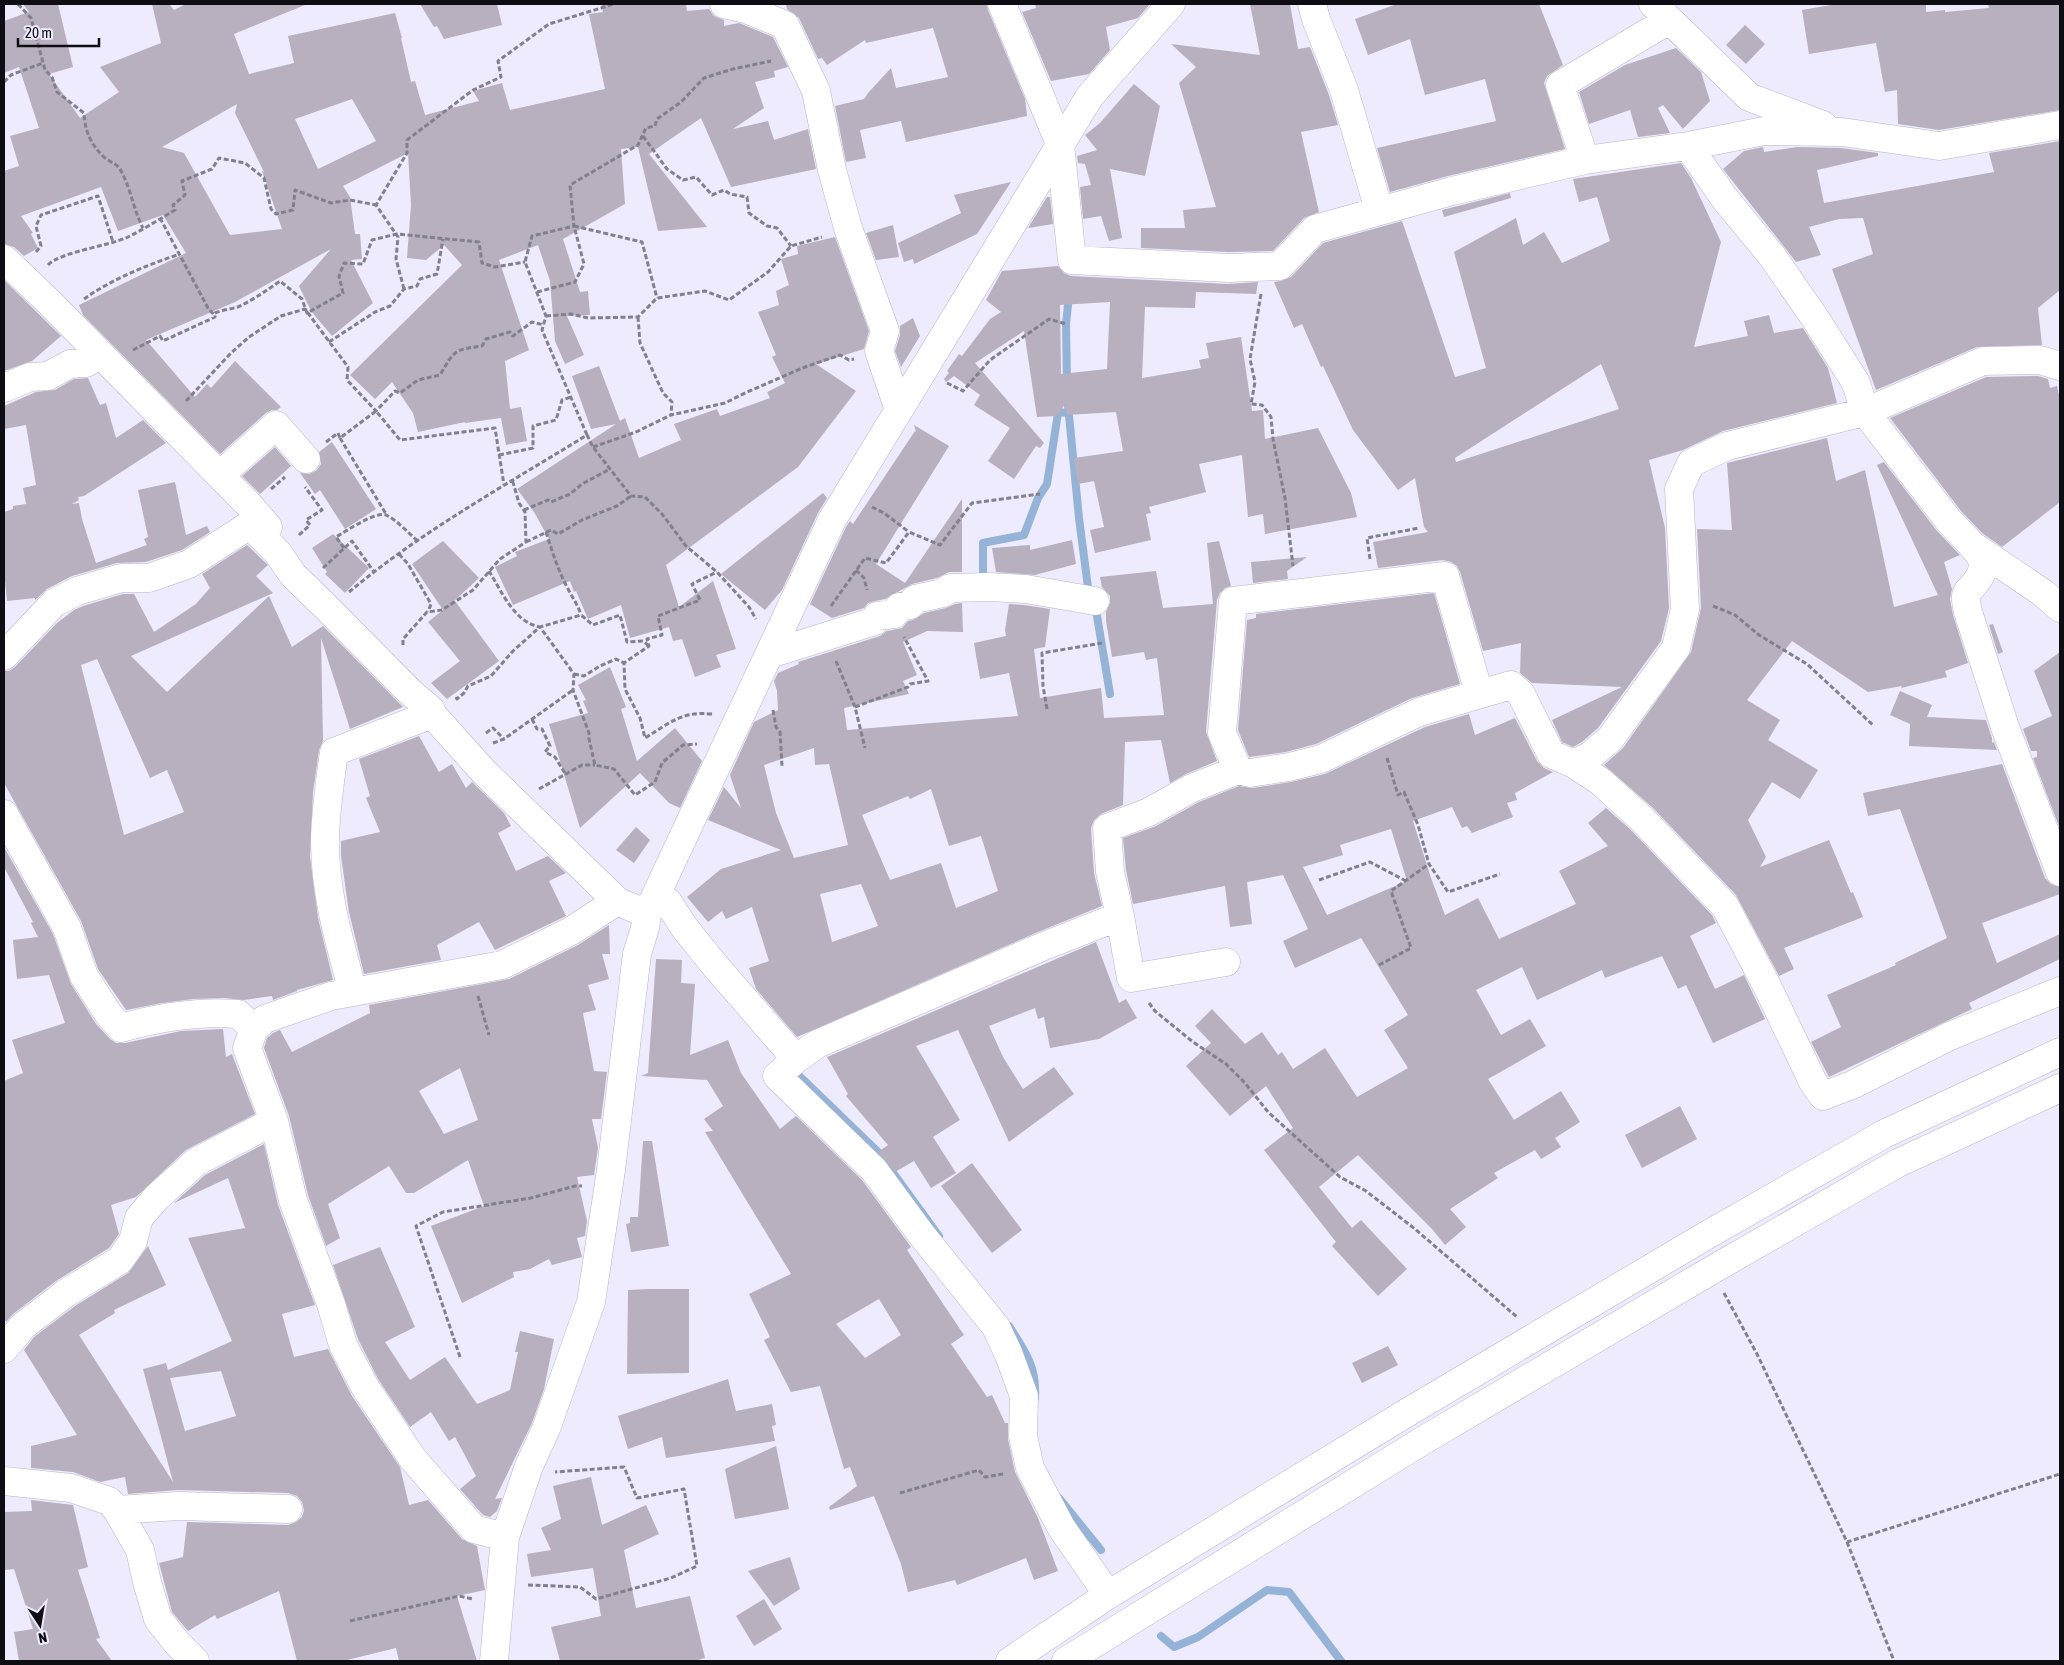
<svg xmlns="http://www.w3.org/2000/svg" width="2064" height="1665" font-family="'Asap Condensed',sans-serif">
<rect width="100%" height="100%" fill="#edebfd"/>
<g fill="none" stroke-linecap="round" stroke-linejoin="round">
<path stroke="#95b3d6" stroke-width="8" d="M1067,384L1066,324L1069,295
M1068,405L1079,518L1089,595
M983,583V543L1024,535L1038,498L1047,484L1058,413L1068,412
M1095,604L1110,694
M792,1069L878,1152L939,1236
M1009,1326C1025,1351 1037,1367 1035,1398
M1059,1498L1101,1550
M1161,1636L1174,1647L1198,1637L1267,1590L1289,1592L1341,1661"/>
</g>
<path fill="#b8afbf" fill-rule="evenodd" d="M23,4H58L73,67L49,74L80,118L119,92L100,67L161,43L152,4H169L174,10L186,4H304L305,5L234,34L249,74L294,63L288,36L395,13L402,38H401L411,82L415,81L425,115L479,101L473,91L502,83L510,110L605,89L589,14L603,12L601,4H686L687,11L709,9L714,16L724,20V26L739,23L773,37L788,67L774,71L775,77L755,82L764,108L733,129L768,121L774,140L808,129L816,169L731,187L701,118L649,154L707,227L658,231L638,147L621,149L625,204L563,239L580,292L588,291L590,315L567,316L584,355L565,364L555,341L550,281L538,245L499,260L529,350L505,361L510,409L521,407L527,441L506,445L501,418L465,423V422L418,432L413,413L392,382L375,399L350,375L462,265L444,245L426,260L407,258L411,205L408,153L343,186L350,197L355,234H360L362,259L351,260L373,303L332,336L311,311L299,286L331,249L235,302L146,340L195,397L207,384L211,388L235,361L281,407L277,410H272L266,413L220,454L83,315L79,305L186,253L163,215L118,231L101,187L21,216L33,233L31,234L38,248L24,256L14,247L4,244V171L19,166L10,136L39,128L19,67L4,73V21L29,12ZM352,99L376,141L318,169L295,119ZM237,104L235,113L264,172L262,171L282,229L230,235L184,153L162,147Z
M420,4H497L502,25L444,39L437,26L434,27Z
M786,4H987L988,10L1025,99L1027,116L906,142L901,121L860,130L866,158L846,162L835,106L864,99L868,93L891,68L896,88L948,77L933,28L866,43L865,40L827,65L822,58L818,59L799,18L787,9Z
M1035,4H1150L1138,18L1106,27L1110,50L1089,74L1051,81L1022,12L1036,8Z
M1250,4H1290L1298,49L1310,47L1329,95L1338,125L1301,132L1319,212L1304,218L1273,251L1229,252L1141,248V228H1185L1183,210L1216,207L1179,83L1196,67L1171,44L1260,55Z
M1397,4H1539L1563,65L1547,76L1544,83L1565,149L1448,176L1390,192L1377,148L1496,121L1485,79L1425,95L1410,39L1368,55L1355,19Z
M1837,4H1926V12L1945,10V12L1989,8L1988,4H2060V110L1939,130L1898,124L1897,90L1885,92L1876,43L1809,54L1802,10Z
M1745,25L1765,44L1746,64L1726,45Z
M1676,48L1701,72L1710,101L1683,129L1663,105L1658,108L1670,133L1638,137L1630,110L1589,124L1579,92L1625,65Z
M1134,84L1160,106L1145,176L1110,169L1122,238L1109,241L1101,216L1083,219L1080,187L1091,185L1085,164L1078,163L1077,156L1097,150L1085,135L1100,123Z
M2060,141V290L2038,308L2042,345L1977,347L1876,390L1832,269L1873,254L1863,218L1839,219L1809,227L1821,255L1796,262L1723,169L1744,151L1763,147L1764,152L1797,147L1841,148L1878,153V156L1817,170L1824,203L1994,172L1989,153Z
M1681,163L1691,178L1721,242L1694,347L1748,336L1744,321L1769,315L1774,333L1803,328L1828,368L1837,403L1723,431L1683,450L1649,460L1665,528L1669,608L1661,641L1598,728L1582,742L1573,747L1562,742L1552,720L1622,687L1532,683L1520,673L1521,643L1483,651L1460,572L1457,566L1451,562L1443,560L1378,568L1373,542L1428,532L1424,527L1415,478L1398,490L1353,430L1323,366L1321,367L1302,324L1294,328L1274,282L1281,281L1291,277L1323,243L1402,221L1455,377L1486,368L1454,252L1516,218L1523,245L1544,232L1562,263L1610,241L1597,197L1579,202L1573,179ZM1601,364L1619,409L1456,462L1455,458Z
M1011,182L977,234L914,264L913,259L904,262L898,243L961,213L954,195Z
M1510,193L1511,198L1444,217L1442,210Z
M1047,197H1050L1053,224L1028,228Z
M893,225L899,257L876,260L866,233Z
M835,237L869,331L864,349L816,364L856,391L798,467L666,565L679,607L713,581L736,649L716,655L721,667L695,677L682,639L673,641L669,627L630,638L621,605L588,619L576,591L574,592L570,581L513,605L495,567L517,556L515,552L549,539L534,512L517,489L616,424L591,429L572,376L599,366L620,421L625,418L639,458L681,440L674,424L717,409L720,416L770,398L767,392L785,383L772,357L776,355L758,312L779,305L776,291L789,285L781,259L798,254L797,246Z
M1058,266L1064,273L1071,276L1228,284L1258,282L1256,294L1196,292L1195,308L1145,307L1142,378L1201,368L1199,360L1209,358L1206,343L1241,337L1252,411L1263,410L1265,439L1318,428L1351,493L1357,517L1265,534L1263,514L1248,517L1242,455L1199,464L1206,492L1149,507L1151,513L1146,514L1151,540L1095,553L1090,530L1104,527L1094,481L1078,484L1074,458L1123,451L1116,412L1067,415L1065,404L1057,416L1037,417L1024,331L975,363L1044,443L1040,448L1036,446L1014,479L988,461L1010,428L974,405L980,395L954,376L946,382L944,379L949,373L947,371L959,354L962,356L990,319L1001,312L986,300L1002,271ZM1110,302L1107,369L1061,374L1060,305Z
M4,280L61,336L32,361L4,371Z
M913,318L920,336L901,367L895,351L900,335V326Z
M2038,376L2048,379L2050,388L2057,386L2060,399V502L2002,547L1982,533L1961,511L1890,418L1986,377Z
M88,378L100,405L106,403L116,438L143,420L166,443L84,496L78,497L79,500L72,504L79,503L82,519L96,563L147,545L144,539L148,537L138,490L175,482L186,535L207,526L210,532L182,550L146,562L117,563L72,576L47,589L35,600V598L7,601L4,570V512L13,509V506L26,504L23,488L36,485L26,425L4,429V406L36,392L55,390L74,379Z
M914,425L949,446L876,564L905,583L962,499V572H949L937,578L912,584L885,599L875,601L868,603L864,608L832,618L810,604L846,527L850,521L853,524L915,431L916,432Z
M1827,438L1836,481L1865,470L1894,607L1938,595L1877,465L1884,462L1937,531L1960,555L1944,562L1952,589L1950,599L1953,615L1968,663L1945,671L1947,677L1901,688L1902,686L1868,692L1792,641L1747,700L1780,720L1768,740L1818,770L1800,799L1772,782L1748,820L1766,857L1760,867L1829,840L1851,893L1853,892L1863,917L1784,948L1794,969L1779,976L1736,895L1653,808L1604,765L1623,748L1691,652L1701,608L1697,529L1732,530L1727,463Z
M332,442L376,509L345,529L320,490L315,494L300,473L309,474L317,470L321,464L319,452Z
M275,447L291,466L260,494L242,476Z
M823,493L827,498L818,513L782,590L765,610L721,574Z
M333,534L369,568L345,593L325,574L327,572L312,548Z
M1072,540L1076,564L1035,575L996,572L992,548L1030,545V550Z
M443,541L479,578L453,602L455,601L499,661L447,699L431,683L460,661L428,622L443,610L412,564Z
M1219,541L1231,586L1225,588L1220,593L1217,600L1206,732L1217,761L1186,774L1170,783L1161,740L1125,742L1123,805L1101,814L1094,820L1091,828L1094,873L1102,906L1038,932L797,1037L756,989L749,968L769,961L752,907L726,919L722,911L708,922L687,897L721,869L781,850L708,820L724,787L741,808L730,775L754,722L778,710L777,691L774,681L778,673L799,664L798,662L880,636L887,631L902,628L908,621L913,620L924,613L946,608L955,604L962,603L963,632L927,631L903,642L917,675L903,681L909,694L844,708L847,730L1018,716L1009,673L980,679L974,643L1006,636L1005,630L1009,604L1024,605L1050,609L1045,647L1034,649L1040,698L1101,688L1104,718L1164,715L1157,658L1146,660L1144,652L1112,657L1106,621V612L1110,603V596L1102,587L1100,577L1156,571L1163,608L1213,604L1207,543ZM814,748L815,765L829,764L848,845L794,858L776,813L764,765ZM931,789L949,846L981,836L998,891L956,908L941,863L890,880L862,815L908,796L910,799ZM861,884L878,926L832,942L820,894Z
M247,545L268,565L256,576L273,593L131,656L167,692L269,596L292,647L323,626L403,707L350,729L321,638L323,741L319,750L313,792L310,857L318,918L333,980L297,990V991L273,1000L272,996L244,1000L224,998L193,999L162,1003L126,1010L98,969L81,921L4,783V671H9L15,667L57,623L74,610L83,606L123,594H134L154,632L196,604L210,588L202,574ZM97,659L150,778L167,770L184,812L124,835L81,665Z
M1307,557L1287,571L1288,579L1253,583L1251,562Z
M1434,593L1460,684L1412,698L1316,744L1286,752L1249,757L1238,730L1247,620L1256,618V614Z
M1993,624L2003,652L1998,654L1989,625Z
M2060,652V829L2033,758L2037,757V751H2031L2023,729L2052,716L2034,671Z
M610,667L626,707L621,709L637,761L675,728L702,761L680,808L669,803L640,773L580,828L549,724L588,713L583,701L586,700L578,685Z
M1900,691L1932,705L1927,717L1986,720L1992,738V743L1994,742L1997,750L1909,746L1910,724L1890,715Z
M1469,714L1475,735L1515,718L1537,761L1544,768L1553,772L1515,793L1517,800L1507,803L1513,817L1472,833L1467,826L1462,828L1452,807L1413,821L1431,878L1445,915L1478,898L1499,939L1576,904L1559,871L1608,846L1588,823L1606,808L1631,830L1712,915L1716,923L1690,936L1715,989L1744,975L1765,1019L1713,1043L1686,985L1678,989L1662,956L1605,978L1602,970L1537,1000L1522,967L1476,990L1501,1035L1530,1019L1546,1046L1488,1079L1514,1120L1561,1091L1580,1122L1555,1138L1561,1147L1541,1159L1535,1150L1494,1173L1498,1178L1450,1209L1466,1227L1445,1245L1432,1229L1358,1155L1319,1187L1352,1228L1361,1220L1407,1269L1378,1296L1332,1246L1336,1242L1264,1150L1293,1128L1266,1086L1230,1116L1186,1066L1211,1043L1195,1026L1212,1009L1245,1044L1262,1032L1278,1055L1282,1052L1293,1069L1325,1048L1357,1097L1408,1068L1384,1030L1408,1015L1361,938L1295,968L1283,941L1308,929L1283,875L1247,882L1252,924L1230,927L1225,886L1133,904L1126,870L1123,838L1156,826L1199,802L1239,786L1252,788L1291,782L1325,774L1425,727ZM1391,829L1407,881L1327,915L1303,867L1343,855L1340,845Z
M419,736L439,772L452,764L466,788L472,782L504,813L511,826L498,833L516,871L548,856L566,873L549,881L566,916L495,950L479,922L437,945L441,960L364,974L349,912L341,856V841L380,832L366,798L370,796L359,759Z
M2002,764L2045,878L2051,884L2060,887V894L1982,923L1997,963L2060,934V959L1969,1003L1972,1009L1829,1077L1811,1042L1841,1027L1827,995L1896,965L1895,963L1947,938L1900,809L1868,816L1863,793Z
M636,827L650,840L634,863L616,850Z
M4,847L53,934L71,984L96,1024L110,1039L116,1043H125L181,1031L223,1029L226,1057L232,1054L255,1114L186,1150L136,1197L111,1205L119,1234L109,1248L56,1281L13,1314L6,1322L4,1318V1081L23,1073L12,1040L65,1023L49,975L17,979L13,940L38,937L31,923L33,922L4,867Z
M609,925L610,954H602L609,979L588,985L596,1010L583,1013L594,1071L607,1072L601,1119H592L598,1148L594,1175L577,1177L587,1221L585,1236L577,1238L582,1257L552,1265L549,1259L530,1269L513,1272L514,1277L462,1303L431,1226L484,1206L468,1160L414,1193H406L389,1166L328,1204L340,1238L326,1246L308,1195L289,1116L264,1048L267,1038L273,1033L280,1030L292,1052L370,1013L369,1005L509,979L578,945ZM460,1068L478,1120L444,1134L419,1091Z
M1096,942L1119,1003L1126,999L1137,1018L1099,1039L1050,1048L1044,1017L1038,1019L1035,1008L989,1026L1003,1057L1023,1089L1054,1067L1074,1094L1009,1142L958,1030L916,1046L960,1120L933,1137L956,1173L931,1188L914,1161L895,1172L878,1152L888,1145L846,1096L848,1094L827,1057Z
M656,959L682,960L681,983L695,984L690,1055L728,1040L741,1073L780,1129L796,1116L862,1180L911,1247L907,1250L964,1335L951,1344L987,1397L992,1395L1005,1423H1008V1439L1015,1472L1038,1518L1058,1571L1034,1580L1026,1558L957,1585L955,1580L908,1592L901,1564L874,1496L830,1510L829,1507L857,1486L850,1467L844,1469L820,1386L791,1392L764,1340L770,1337L749,1294L791,1274L705,1132L713,1131L704,1119L723,1106L707,1080L641,1076L648,1073ZM879,1299L901,1335L865,1358L836,1324Z
M1680,1106L1697,1139L1642,1168L1625,1135Z
M643,1141H652L669,1246L631,1252L626,1224L630,1223V1217H638Z
M264,1144L278,1205L315,1305L282,1314L294,1357L328,1349L352,1396L400,1467L409,1505L428,1500L462,1539L477,1546L485,1590L457,1596L477,1661H399L396,1648L343,1661H297L279,1591L217,1619L215,1615L188,1631L172,1612L159,1563L183,1557L187,1522L288,1525L296,1522L302,1517L304,1510L302,1502L297,1496L288,1493L178,1490L128,1494L125,1477L100,1482L73,1472L31,1468V1446L77,1435L24,1350L34,1337L75,1306L128,1273L148,1246L166,1285L114,1310L115,1313L79,1335L173,1482L143,1369L166,1363L168,1370L232,1341L188,1238L245,1228L228,1178L174,1203L205,1175ZM221,1371L236,1416L185,1431L170,1378Z
M972,1163L1022,1230L992,1253L941,1186Z
M380,1247L415,1327L385,1342L410,1380L445,1357L477,1404L510,1390L518,1352H515L520,1331L554,1339L544,1389L532,1423L495,1499L502,1498L497,1511L490,1517L483,1515L460,1489L476,1476L455,1437L449,1441L431,1412L410,1427L378,1379L358,1339L333,1265Z
M649,1289H689V1373L627,1374L628,1290Z
M1388,1346L1398,1365L1362,1383L1352,1363Z
M728,1379L736,1411L772,1404L776,1425L772,1426L775,1441L666,1458L662,1437L628,1449L618,1416Z
M776,1446L789,1509L735,1519L725,1469Z
M591,1477L602,1525L646,1505L659,1534L624,1550L636,1608L690,1596L705,1658L694,1661H560L551,1627L601,1616L593,1568L531,1577L527,1554L551,1550L541,1528L561,1519L553,1486Z
M31,1500L73,1505L88,1567L78,1570L100,1638L96,1639L112,1661H19L14,1632L33,1629L14,1569L4,1570V1512L32,1511Z
M790,1557L800,1589L774,1606L748,1571Z
M764,1599L782,1629L754,1646L736,1616Z"/>
<g fill="none" stroke-linecap="round" stroke-linejoin="round">
<g stroke="#b7b5c7" stroke-width="29">
<path id="minor" d="M724,4L746,9L785,25L816,91L832,170L848,228L885,331L879,351L899,410
M1002,4L1060,144L1072,260L1229,268L1280,266L1315,229L1452,191L1585,160L1688,146L1764,131L1842,132L1939,146L2060,125
M1312,4L1316,19L1344,90L1379,210
M1653,4L1749,97L1823,125
M1688,146L1725,199L1772,256L1817,321L1856,383L1865,412L1949,521L1972,545L2043,593L2060,608
M1585,160L1560,85L1669,20
M4,259L49,302L250,506L268,527L259,534
M4,388L30,377L48,376L70,364L86,363L100,354
M220,475L276,425L306,459
M1972,545L1984,561C1983,565 1982,572 1980,576C1970,595 1962,585 1968,612L2005,727L2060,872
M770,654L875,621L877,616L894,614L899,607L910,605L915,599L943,593L950,588L988,587L1026,589L1095,601
M4,656L54,603L77,591L121,578H149L189,564L248,526L259,534L278,553L293,575L330,611L409,691L431,710L432,714L484,772L617,901
M1574,764L1591,755L1610,739L1676,648L1685,609L1679,489L1691,463L1727,446L1865,412L1983,361L2040,360L2060,366
M1238,770L1222,733L1233,601L1445,576L1479,693
M4,814L67,928L84,976L109,1015L121,1028C160,1017 198,1011 238,1014L254,1029
M657,896L668,902L684,927L712,962L796,1059L777,1076L874,1170L921,1234L996,1327L1009,1355L1024,1396L1023,1436L1030,1468L1061,1527L1108,1595
M1226,962L1131,978L1120,916L1110,872L1107,828L1149,812L1192,788L1238,770L1250,773L1289,767L1321,759L1419,712L1511,685L1521,694L1551,754L1574,764L1600,781L1642,819L1725,906L1769,990L1813,1082L1823,1096L1852,1085L1950,1036L2060,991
M353,992C339,941 324,890 325,837C326,808 330,780 334,752L432,714
M796,1059L817,1044L1044,946L1120,916
M4,1349L23,1326L66,1293L120,1260L133,1241L139,1218L156,1198L196,1162L274,1121
M4,1481L71,1488L109,1501L117,1510L140,1550L147,1582L158,1619L177,1643L195,1661
M117,1510L178,1506L288,1509
M505,1537L474,1529L413,1459L365,1387L343,1345L331,1304L293,1200L274,1121L247,1048L254,1029L265,1019L331,996L502,965L571,931L617,901L647,914
M494,1661L505,1537L529,1466L546,1429L591,1302L611,1170L637,954L645,928L647,914L832,520L1090,96L1171,4"/>
</g>
<g stroke="#b7b5c7" stroke-width="29">
<path id="primary" d="M1010,1661L1108,1595L1408,1412L1707,1235L1884,1134L2060,1052
M1066,1661L1424,1440L1712,1270L1898,1163L2060,1088"/>
</g>
<path stroke="#82808c" stroke-width="3" stroke-dasharray="5 2.5" stroke-linecap="butt" d="M18,4L31,18L45,70L52,77L57,92L84,113C85,132 91,145 105,158C110,162 117,164 120,169C131,188 133,209 143,228
M4,82L11,75L43,63
M643,136L667,169L683,180L696,177L712,195L724,190L730,194L747,197L749,213L767,226L777,228L791,246
M160,218L208,308L215,316
M574,226L642,242L657,298
M36,252L41,246L36,226L41,215L98,196L113,242
M48,265C60,252 109,246 128,237C144,229 160,219 175,210L173,205L185,195L182,181L212,169L219,158L245,163L264,178L271,209L276,214L293,210L295,190L331,203L350,200L376,205
M404,289L396,259L398,237L376,205L407,153V140L473,90L501,77L498,61L549,24L614,4
M537,292L575,282L584,264L574,226
M1261,294L1250,359L1255,382L1251,404L1262,405L1271,417L1273,439L1285,498L1293,566
M84,299C112,279 147,265 180,254
M546,316L571,314L588,318L638,317L657,298L705,291L729,300L768,272L791,246L822,237
M638,317L640,343L663,393L672,402L671,415
M329,342L375,312L390,306L404,289L417,286L420,279L437,274L443,239
M133,350L160,336L163,341L215,317V313C222,310 231,309 238,307C253,300 266,291 280,281L302,299L307,313L343,293L339,276L344,263L363,264L372,240L397,234L479,242L482,263L495,267L525,262
M947,383L963,391L990,360L1049,319L1066,324
M186,401L231,353L249,337L281,316L305,309L348,367L347,380L376,411L395,391L400,393L418,380L440,375C455,350 453,350 482,346L486,339L510,332L513,336L532,322L544,325
M587,435L542,330L546,316L525,262L532,236L574,226L570,185L638,145L646,128L655,126L657,119L681,102L704,78L733,69L771,61
M340,438L386,514
M326,442L338,433L340,438L376,411L400,440L495,428L504,485
M593,447L636,432L671,415L725,403L747,392L805,367L840,355L849,360L854,359
M499,455L533,448V426L556,420L562,400L571,397
M271,489L285,477
M872,507L884,513L909,532
M524,510L548,500L551,502L570,494L582,484L610,469
M546,532C552,551 558,570 567,587C572,597 578,605 581,615
M299,535L310,525L306,520L322,510L305,487
M526,542L551,530L558,534L582,520L617,506L631,496
M344,548L336,537C346,531 376,511 386,515C397,520 408,533 418,541
M399,554L408,564L431,604L428,612
M1370,559L1367,538L1419,528
M323,568L352,541L374,572
M856,570L864,578L867,590
M489,571C502,592 514,622 540,627L574,674L573,690L589,733V739L595,765L614,769L635,795L655,782L662,763L683,745L697,744
M349,592C422,531 506,485 587,435L593,447L631,496L645,497L662,514L686,546L717,572L749,607L756,619
M831,606L865,558L886,563L909,532L940,545L972,503L1040,494
M1713,606L1735,615L1759,635L1807,664L1874,726
M403,645V639L427,612L442,610L473,590L500,559L526,542L525,512L519,503L512,479
M836,661L855,707L865,748
M574,674L584,676L600,666L616,659L624,663
M456,697L457,699L464,693L468,686L491,676L513,651L540,627L581,615L593,625L620,615L627,642L643,641L649,646
M855,707L908,687L910,684L928,681L904,637
M1047,709L1043,686L1042,653L1102,643
M773,710L776,727L780,732L782,766
M712,714C681,711 670,723 645,738L640,718L625,689L624,663L649,646L647,639L662,635L658,616L700,600L692,584L717,572
M532,719L537,729H542L550,746L545,752L555,757L566,775
M486,733L493,728L504,739
M493,743L504,739L573,690
M1387,758L1398,795L1404,792L1418,825L1429,864L1448,892L1500,874
M539,789L582,765H595
M1319,880L1370,862L1406,881
M1379,965L1411,948L1391,891L1429,864
M478,996L489,1035
M1149,1003L1155,1011L1193,1042L1226,1064L1245,1083L1268,1112L1340,1177L1366,1191L1415,1229L1517,1317
M1724,1293L1757,1354L1847,1542L2060,1474
M460,1357L416,1226L443,1212L531,1198L575,1186H582
M900,1493L979,1470L985,1477L1003,1474
M1847,1542L1894,1661
M528,1585L580,1587L596,1599L671,1578L697,1566L684,1489L637,1498L624,1467L555,1472
M350,1621L459,1596L473,1599"/>
<use href="#minor" stroke="#fff" stroke-width="28"/>
<use href="#primary" stroke="#fff" stroke-width="28"/>
</g>
<rect width="2064" height="1665" fill="none" stroke="#0e0d13" stroke-width="10"/>
<g transform="translate(40 1625) rotate(168)" stroke="#edebfd" stroke-width="4" paint-order="stroke">
<path d="M0-4L9 19L0 12L-9 19Z" fill="#0e0d13"/>
<text y="-8" font-size="14" font-weight="bold" text-anchor="middle" fill="#0e0d13">N</text>
</g>
<path d="M18 38v8h81v-8" fill="none" stroke="#0e0d13" stroke-width="2.5"/>
<text x="25" y="38" font-size="15" fill="#0e0d13" stroke="#edebfd" stroke-width="4" paint-order="stroke">20 m</text>
</svg>
